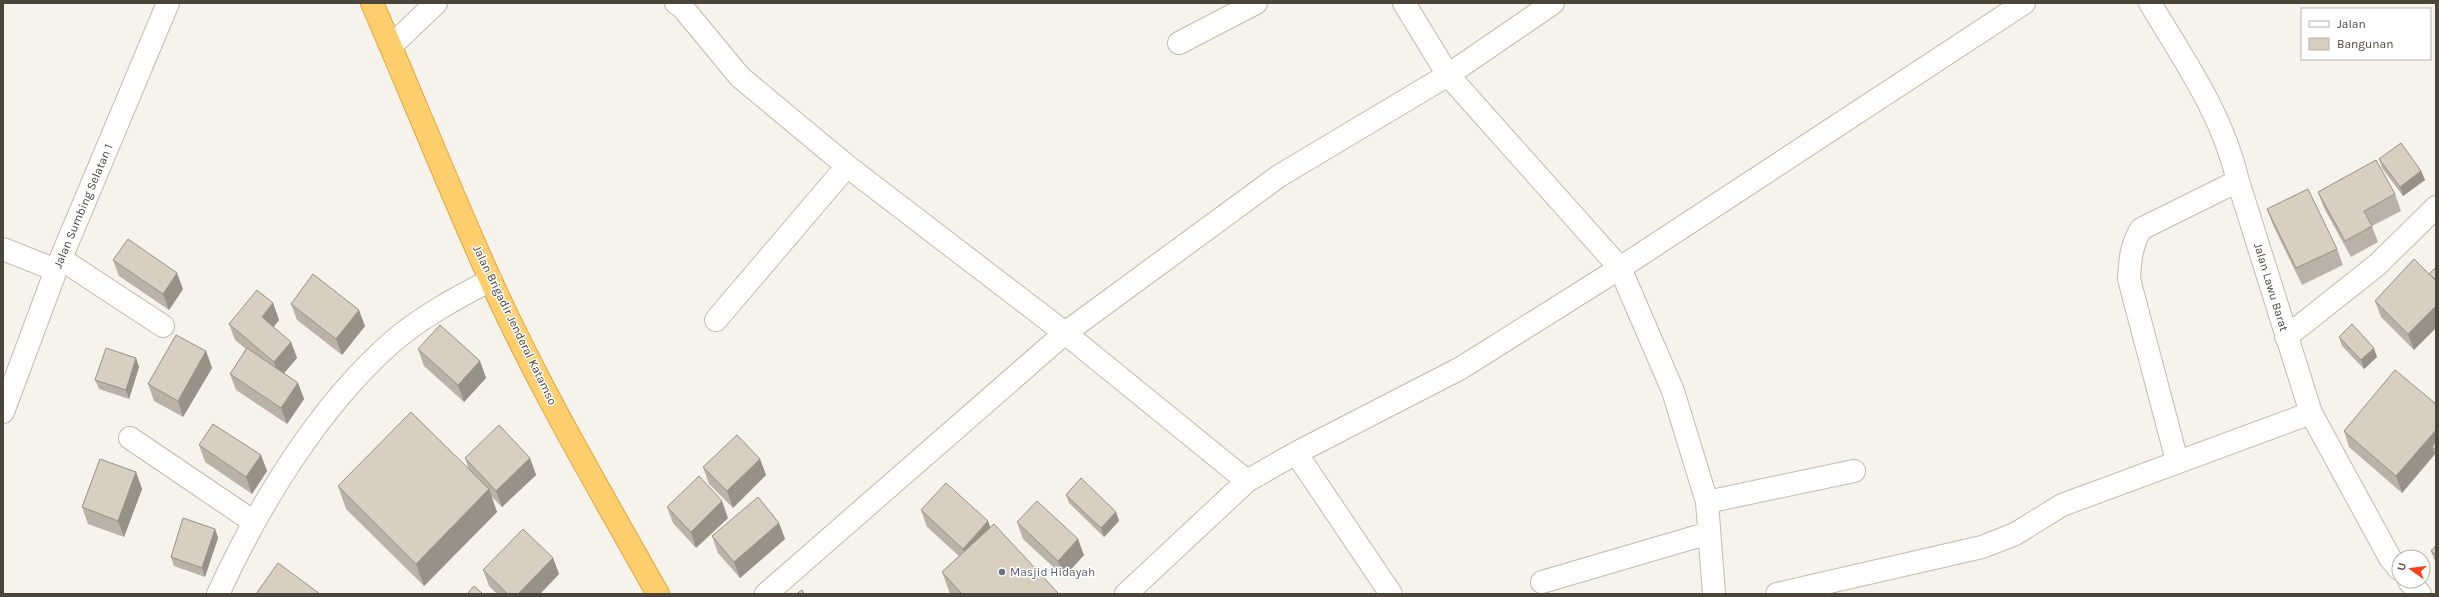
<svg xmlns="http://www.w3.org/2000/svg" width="2439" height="597" font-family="Karla,sans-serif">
<rect width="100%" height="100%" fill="#f6f3ec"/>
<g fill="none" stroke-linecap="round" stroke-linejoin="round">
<g stroke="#c2bbae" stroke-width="24">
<path id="minor" d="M676,3L683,8L740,77L847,166L1065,333L1247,481
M1404,3L1448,75L1620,268L1673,391L1707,502L1714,594
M2150,3C2185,62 2222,113 2238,181L2311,413L2390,558L2399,569
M1179,43L1256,3
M391,46L436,3
M3,249L56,270
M61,259L163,326
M716,320L847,166
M2286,337L2377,265L2436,207
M3,412L56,270L168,3
M130,438L254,522
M1296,453L1391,594
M2177,461L2129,279C2130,260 2131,246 2141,229L2238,181
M1707,502L1854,471
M2409,581L2420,594
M1542,582L1709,533
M218,594C259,505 317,409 391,343C421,317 456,298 491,280
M766,594L1065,333L1279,176L1448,75L1553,3
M1126,594L1247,481L1296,453L1461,368L1620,268L2024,3
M1777,594L1982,547L2015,534L2062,505L2311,413"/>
</g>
<g stroke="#e0a43c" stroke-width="24">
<path id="highway" d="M372,3C412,95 449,188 490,279C539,387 600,491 658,594"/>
</g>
<use href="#minor" stroke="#fff" stroke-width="22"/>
<use href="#highway" stroke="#ffcf6e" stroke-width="22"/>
</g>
<path fill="#bab2a6" d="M2379,159L2421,171L2425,180L2403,196L2382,168Z
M2318,192L2395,194L2401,211L2372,226L2378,242L2351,257L2324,208Z
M2267,209L2337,249L2343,265L2302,285L2273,225Z
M2414,259V350L2381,317L2375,301Z
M113,260L183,289L169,310L119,276Z
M273,303L279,320L273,327L291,342L297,358L284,373L298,383L304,399L287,424L236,390L230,374L246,349L235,340L229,324Z
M291,304L365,326L342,355L297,320Z
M2339,337L2377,357L2364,369L2342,346Z
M418,349L480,361L486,378L464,402L424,366Z
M206,351L212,368L183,417L154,401L148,384Z
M136,358L139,367L129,399L99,389L95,380Z
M2436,404V458L2435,454L2402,493L2349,447L2344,431Z
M199,445L261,455L267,471L252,494L205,462Z
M465,458H530L536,475L502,507L491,496L497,512L424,586L346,509L338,486L469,470Z
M760,459L766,475L733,508L709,484L703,467Z
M136,472L142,489L124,537L88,524L82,507Z
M1066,495L1116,512L1119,521L1104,537L1069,503Z
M667,507L728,518L696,548L673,523Z
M921,510L988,521L990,527L1059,594H950L942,572L959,556L927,527Z
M1017,522L1084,555L1064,577L1023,539Z
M779,523L785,539L740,578L718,553L712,536Z
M215,529L218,538L205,577L174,566L171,557Z
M2436,545V561L2434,559L2431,551Z
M553,558L559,574L540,594H497L489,586L483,570Z"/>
<path fill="#979187" d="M2421,171L2425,180L2403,196L2400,187Z
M177,273L183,289L169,310L163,294Z
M273,303L279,320L268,334L262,317Z
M2436,306V328L2414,350L2408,334Z
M359,310L365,326L342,355L336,339Z
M291,342L297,358L280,378L274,362Z
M2374,348L2377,357L2364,369L2361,360Z
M206,351L212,368L183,417L178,401Z
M136,358L139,367L129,399L126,390Z
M480,361L486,378L464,402L458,385Z
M298,383L304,399L287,424L281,408Z
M2436,430V450L2432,447L2435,454L2402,493L2396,476Z
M261,455L267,471L252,494L246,477Z
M530,458L536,475L502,507L496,491Z
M760,459L766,475L733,508L727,491Z
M136,472L142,489L124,537L118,521Z
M489,489L497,512L424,586L416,564Z
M722,501L728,518L696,548L691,532Z
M1116,512L1119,521L1104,537L1101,528Z
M988,521L994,538L969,565L963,549Z
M779,523L785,539L740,578L734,562Z
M215,529L218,538L205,577L202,568Z
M1078,539L1084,555L1064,577L1058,561Z
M553,558L559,574L540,594H518Z"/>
<path fill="#d8cfc1" stroke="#979187" d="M2401,143L2421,171L2400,187L2379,159Z
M2376,160L2395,194L2364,211L2372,226L2345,241L2318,192Z
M2308,189L2337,249L2296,268L2267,209Z
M128,239L177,273L163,294L113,260Z
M2414,259L2436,281V306L2408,334L2375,301Z
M2436,267V280L2429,274Z
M313,274L359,310L336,339L291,304Z
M257,290L273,303L262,317L291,342L274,362L229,324Z
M2352,324L2374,348L2361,360L2339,337Z
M440,325L480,361L458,385L418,349Z
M176,335L206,351L178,401L148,384Z
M106,348L136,358L126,390L95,380Z
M247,348L298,383L281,408L230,374Z
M2395,370L2436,404V430L2396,476L2344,431Z
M411,412L489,489L416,564L338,486Z
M213,424L261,455L246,477L199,445Z
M499,425L530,458L496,491L465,458Z
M737,435L760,459L727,491L703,467Z
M2436,441V450L2432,447Z
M100,459L136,472L118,521L82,507Z
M699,476L722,501L691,532L667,507Z
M1081,478L1116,512L1101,528L1066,495Z
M946,483L988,521L963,549L921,510Z
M758,497L779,523L734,562L712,536Z
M1037,501L1078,539L1058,561L1017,522Z
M183,518L215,529L202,568L171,557Z
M994,524L1059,594H962L942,572Z
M523,529L553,558L518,594H508L483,570Z
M2436,545V555L2431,551Z
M278,563L320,594H256Z
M474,586L483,594H467Z
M802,590L804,594H796Z"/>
<circle fill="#6b7280" stroke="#fff" stroke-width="1.5" cx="1002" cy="572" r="4"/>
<g text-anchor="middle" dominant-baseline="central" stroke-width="3" stroke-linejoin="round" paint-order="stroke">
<g font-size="12" fill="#4b4439" stroke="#fff">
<text transform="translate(83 206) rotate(-67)">Jalan Sumbing Selatan 1</text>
<text transform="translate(2271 287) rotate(73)">Jalan Lawu Barat</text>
<text transform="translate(515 325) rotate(64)">Jalan Brigadir Jenderal Katamso</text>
</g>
<g font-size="12" fill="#5b616d" stroke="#fff" text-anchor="start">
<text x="1010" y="572">Masjid Hidayah</text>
</g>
</g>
<rect width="2439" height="597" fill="none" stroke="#4b4439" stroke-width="8"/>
<rect x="2301" y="8" width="130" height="52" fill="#ffffff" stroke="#b7b4b0"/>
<rect x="2309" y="21" width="20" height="6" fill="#ffffff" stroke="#b7b4b0"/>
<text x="2337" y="28" font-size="12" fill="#4b4439">Jalan</text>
<rect x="2309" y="38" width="20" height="12" fill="#d8cfc1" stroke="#b7b4b0"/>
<text x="2337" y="48" font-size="12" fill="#4b4439">Bangunan</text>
<g transform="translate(2411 569) rotate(284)"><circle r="19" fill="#ffffff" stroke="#b7b4b0"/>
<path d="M0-3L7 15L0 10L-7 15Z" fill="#fc3f1d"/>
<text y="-6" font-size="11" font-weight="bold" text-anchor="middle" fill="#4b4439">U</text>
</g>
</svg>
